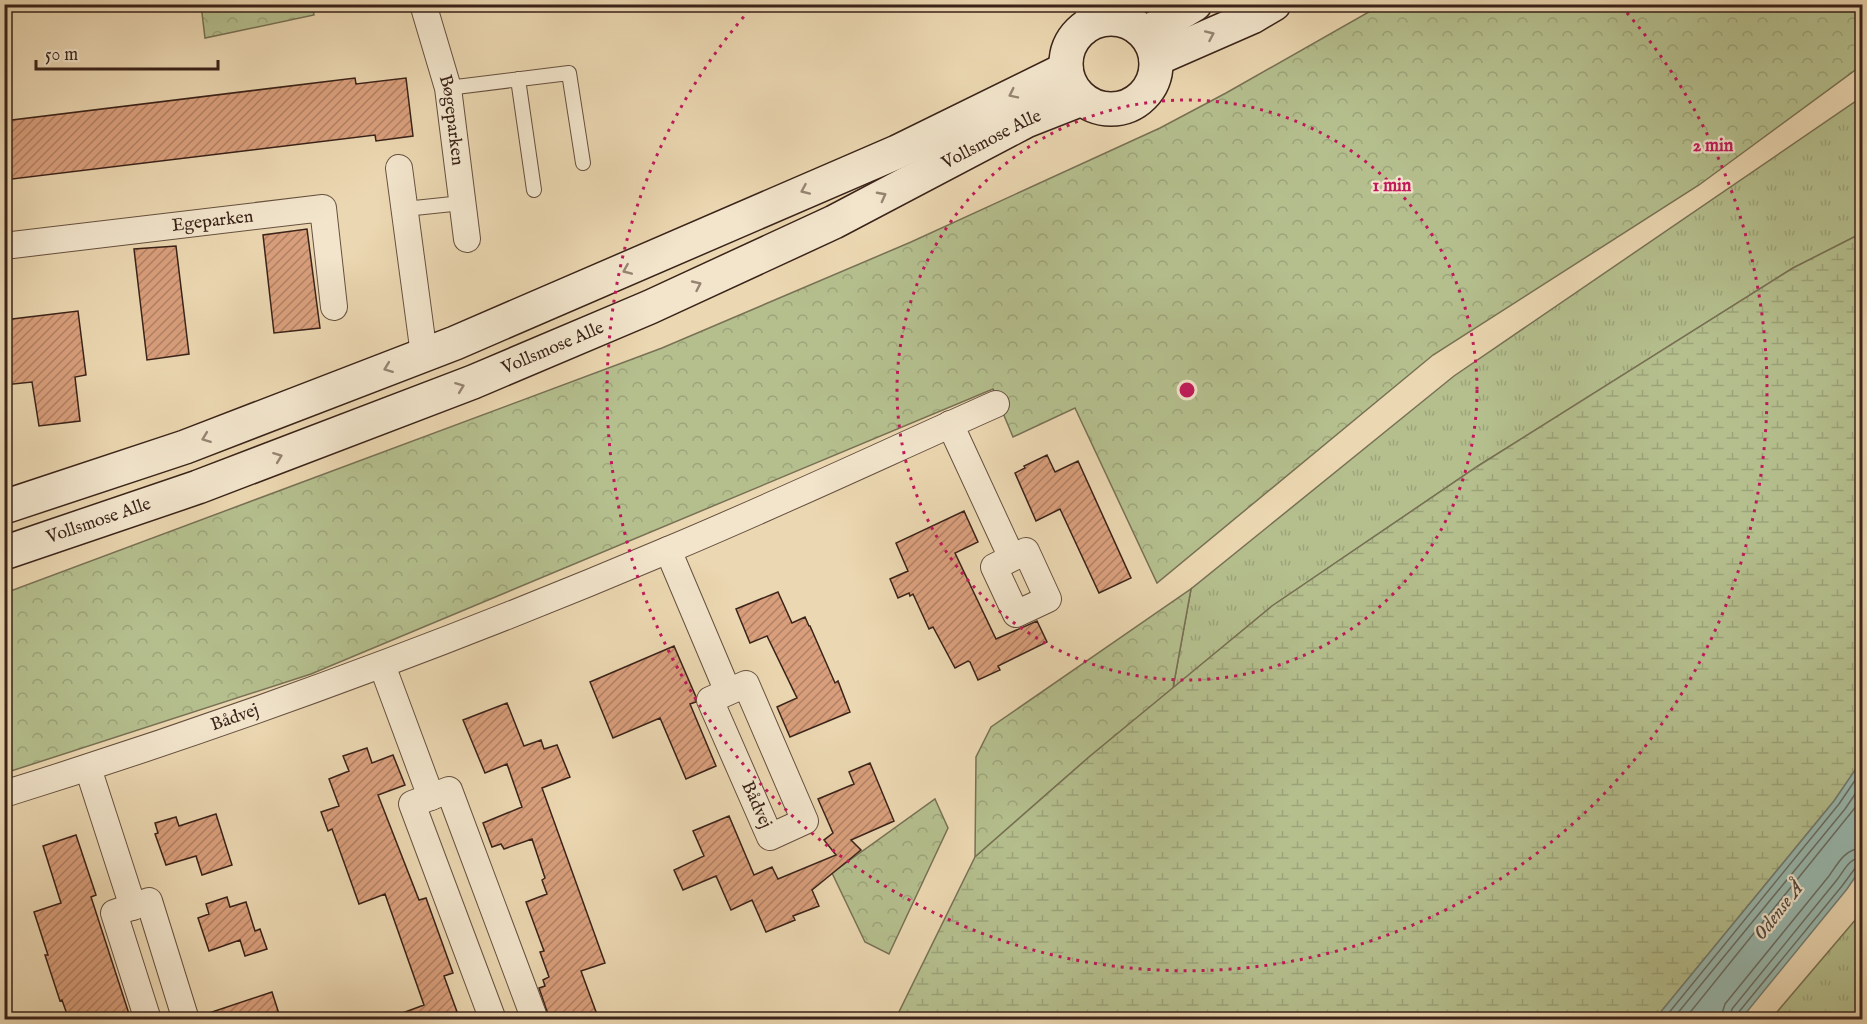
<svg xmlns="http://www.w3.org/2000/svg" width="1867" height="1024" font-family="'IM FELL English',serif">
<defs>
<pattern id="grass-tufts" width="24" height="20" patternUnits="userSpaceOnUse" patternTransform="scale(1.5)"><rect width="24" height="20" fill="#b5bf8e"/><path d="M3 7l-1-3M5 7V3M7 7l1-3M15 17l-1-3M17 17v-4M19 17l1-3" fill="none" stroke="#9ca47a"/></pattern>
<pattern id="forest-crowns" width="20" height="18" patternUnits="userSpaceOnUse" patternTransform="scale(1.5)"><rect width="20" height="18" fill="#b5bf8e"/><path d="M2 6a3 3 0 1 1 6 0M12 15a3 3 0 1 1 6 0" fill="none" stroke="#9ca47a"/></pattern>
<pattern id="wetland-marsh" width="20" height="14" patternUnits="userSpaceOnUse" patternTransform="scale(1.5)"><rect width="20" height="14" fill="#b5bf8e"/><path d="M1 5h8M5 5V1M11 12h8M15 12V8" fill="none" stroke="#9ca47a"/></pattern>
<pattern id="building-hatch" width="6" height="6" patternUnits="userSpaceOnUse" patternTransform="scale(1.5)"><rect width="6" height="6" fill="#d99f7c"/><path d="M-1 1l2-2M0 6l6-6M5 7l2-2" fill="none" stroke="#b18165"/></pattern>
</defs>
<rect width="100%" height="100%" fill="#ebd7b1"/>
<filter id="stains"><feTurbulence type="fractalNoise" baseFrequency=".00333" numOctaves="4"/><feColorMatrix values="0 0 0 0 .2 0 0 0 0 .09 0 0 0 0 .02 0 0 0 .5 -.17"/></filter>
<radialGradient id="worn" r=".72"><stop offset=".6" stop-color="#630" stop-opacity="0"/><stop offset="1" stop-color="#630" stop-opacity=".3"/></radialGradient>
<path fill="url(#grass-tufts)" stroke="#787154" stroke-width="1.5" d="M1862,97V233L1793,268L1478,466L1272,606L1173,688L1191,589L1454,376Z
M1862,912V1019H1771Z"/>
<path fill="url(#forest-crowns)" stroke="#787154" stroke-width="1.5" d="M201,5H312L314,15L205,38Z
M1381,5H1862V65L1699,185L1433,355L1157,583L1075,408L1013,437L993,389L311,674L5,773V593L662,348L911,242L1160,128L1226,93Z
M1191,589L1173,688L1089,757L975,857L976,757L991,727Z
M935,799L948,828L889,954L865,942L832,873Z"/>
<path fill="url(#wetland-marsh)" stroke="#787154" stroke-width="1.5" d="M1862,233V760L1834,801L1655,1019L895,1020L975,857L1089,757L1272,606L1478,466L1793,268Z"/>
<path fill="#98b9b0" stroke="#727d74" stroke-width="1.5" d="M1862,760V867L1847,889L1741,1019H1655L1834,801Z"/>
<g fill="none" stroke-linecap="round" stroke-linejoin="round">
<path stroke="#696e64" stroke-width="1.5" d="M1663,1020L1839,804L1862,770
M1672,1020L1845,809L1862,784
M1684,1020L1862,799
M1720,1020L1725,1004L1829,876C1838,863 1845,849 1862,848
M1729,1020L1732,1009L1836,881C1844,871 1849,858 1862,857
M1737,1020L1738,1013L1842,886L1856,867L1862,865"/>
</g>
<path fill="url(#building-hatch)" stroke="#3a2319" stroke-width="1.5" d="M355,78L356,84L406,78L413,136L376,141L375,135L4,180V121Z
M307,229L320,328L274,333L263,235Z
M176,246L189,354L147,360L134,249Z
M78,311L86,375L75,377L80,421L39,426L32,382L4,385V320Z
M1047,455L1055,472L1078,461L1131,578L1099,593L1060,509L1036,521L1015,473L1025,468L1024,466Z
M964,511L978,542L955,553L996,639L1037,621L1047,642L998,666L1000,670L978,680L970,662L968,661L955,668L933,627L929,629L913,594L910,596L909,593L898,598L890,579L908,571L896,543Z
M778,592L792,623L805,617L809,626H810L835,683L838,681L850,712L790,737L777,707L797,698L767,636L750,643L736,609Z
M674,646L696,697V702L690,704L716,766L686,779L660,718L613,738L590,682Z
M507,703L524,746L541,740L544,749L557,745L570,777L542,788L605,963L581,971L599,1020H550L539,988L545,986L543,980L549,977L540,952L544,951L526,902L547,894L542,880L545,878L532,839L504,849L501,844L492,847L483,823L522,807L507,764L485,773L463,720Z
M367,748L372,763L393,755L405,785L378,795L419,900L426,898L453,973L444,976L460,1020H390L389,1018L424,1005L385,894L359,904L332,829L328,831L321,812L339,806L329,779L349,771L343,756Z
M870,763L894,821L851,840L861,850L812,890L819,906L793,916L795,920L766,932L752,900L731,910L716,876L683,890L674,870L704,856L693,831L729,816L754,875L772,867L778,879L836,855L824,840L833,833L818,799L854,784L849,772Z
M216,814L232,865L202,875L196,856L166,865L155,834L158,833L155,823L176,817L179,826Z
M76,835L96,895L91,897L131,1020H69L62,1000L60,1001L45,955H48L34,912L61,903L43,846Z
M227,897L230,907L246,902L255,931L260,929L267,949L245,956L240,940L209,951L198,918L209,914L206,904Z
M272,992L281,1020H201L200,1016Z"/>
<g fill="none" stroke-linecap="round" stroke-linejoin="round">
<g stroke="#66503f" stroke-width="16">
<path id="lane" d="M518,79L534,190
M448,88L569,73L583,163
M405,209L462,203"/>
</g>
<g stroke="#66503f" stroke-width="28">
<g id="street">
<path id="s1" d="M423,4L448,88L467,239"/>
<path d="M1087,4L1092,22"/>
<path d="M399,168L424,355"/>
<path id="s2" d="M4,246L323,208L334,307"/>
<path d="M950,424L1012,558L1026,551L1048,599L1016,614L994,567L1012,558"/>
<path d="M668,550L728,692L746,684L805,821L770,837L710,700L728,692"/>
<path d="M382,665L431,797"/>
<path d="M88,768L133,907"/>
<path id="s3" d="M4,794C229,724 451,642 668,550C778,504 886,453 996,404"/>
<path d="M148,1020L114,913L149,901L186,1020"/>
<path d="M493,1020L412,804L449,790L535,1020"/>
</g>
</g>
<g stroke="#3a2319" stroke-width="36">
<g id="secondary">
<circle cx="1111" cy="64" r="45"/>
<path d="M1145,34L1195,4"/>
<path d="M1156,59L1252,17L1274,4"/>
<path d="M4,507L185,447L455,343L897,152L1066,69"/>
<path id="s4" d="M4,553L198,487L473,382L650,307L834,222L1026,121L1082,99"/>
</g>
</g>
<use href="#lane" stroke="#f2e5cc" stroke-width="14"/>
<use href="#street" stroke="#f2e5cc" stroke-width="26"/>
<use href="#secondary" stroke="#f2e5cc" stroke-width="33"/>
</g>
<defs><path id="oneway-chevron" d="M-2-3.5L2.5 0L-2 3.5" fill="none" stroke-width="1.6" stroke-linecap="round" stroke-linejoin="round" transform="scale(1.5)"/></defs>
<g stroke="#968472">
<use href="#oneway-chevron" transform="translate(1210 35) rotate(-24)"/>
<use href="#oneway-chevron" transform="translate(1013 94) rotate(154)"/>
<use href="#oneway-chevron" transform="translate(805 190) rotate(156)"/>
<use href="#oneway-chevron" transform="translate(882 196) rotate(-28)"/>
<use href="#oneway-chevron" transform="translate(627 270) rotate(157)"/>
<use href="#oneway-chevron" transform="translate(697 285) rotate(-25)"/>
<use href="#oneway-chevron" transform="translate(388 368) rotate(159)"/>
<use href="#oneway-chevron" transform="translate(460 387) rotate(-21)"/>
<use href="#oneway-chevron" transform="translate(206 438) rotate(159)"/>
<use href="#oneway-chevron" transform="translate(278 457) rotate(-21)"/>
</g>
<g fill="none" stroke="#c2185b" stroke-width="3" stroke-dasharray="3 6">
<circle cx="1187" cy="390" r="290"/>
<path d="M1621 6A580 580 0 1 1 753 6"/>
</g>
<g text-anchor="middle" dominant-baseline="central" stroke-width="4.5" stroke-linejoin="round" paint-order="stroke">
<g font-size="18" fill="#3a2319" stroke="#f2e5cc">
<text stroke="none"><textPath href="#s1" startOffset="120">Bøgeparken</textPath></text>
<text stroke="none"><textPath href="#s4" startOffset="1072">Vollsmose Alle</textPath></text>
<text stroke="none"><textPath href="#s2" startOffset="210">Egeparken</textPath></text>
<text stroke="none"><textPath href="#s4" startOffset="586">Vollsmose Alle</textPath></text>
<text stroke="none"><textPath href="#s4" startOffset="100">Vollsmose Alle</textPath></text>
<text stroke="none"><textPath href="#s3" startOffset="243">Bådvej</textPath></text>
<text transform="translate(756 805) rotate(66)">Bådvej</text>
</g>
<g font-size="20" font-style="italic" fill="#52483f" stroke="#f2e5cc">
<text transform="translate(1779 911) rotate(-52)">Odense Å</text>
</g>
</g>
<circle cx="1187" cy="390" r="9" fill="#c2185b" stroke="#f2e5cc" stroke-width="3"/>
<g font-size="18" text-anchor="middle" font-weight="bold" fill="#c2185b" stroke="#f2e5cc" stroke-width="4.5" stroke-linejoin="round" paint-order="stroke">
<text x="1713" y="151">2 min</text>
<text x="1392" y="191">1 min</text>
</g>
<rect width="1867" height="1024" fill="none" stroke="#ebd7b1" stroke-width="24"/>
<rect x="6" y="6" width="1855" height="1012" fill="none" stroke="#3a2319" stroke-width="3"/>
<rect x="12" y="12" width="1843" height="1000" fill="none" stroke="#3a2319" stroke-width="1.5"/>
<path d="M36 60v9h182v-9" fill="none" stroke="#3a2319" stroke-width="3"/>
<text x="45" y="60" font-size="18" fill="#3a2319" stroke="#f2e5cc" stroke-width="4.5" paint-order="stroke">50 m</text>
<rect width="100%" height="100%" filter="url(#stains)"/>
<rect width="100%" height="100%" fill="url(#worn)"/>
</svg>
